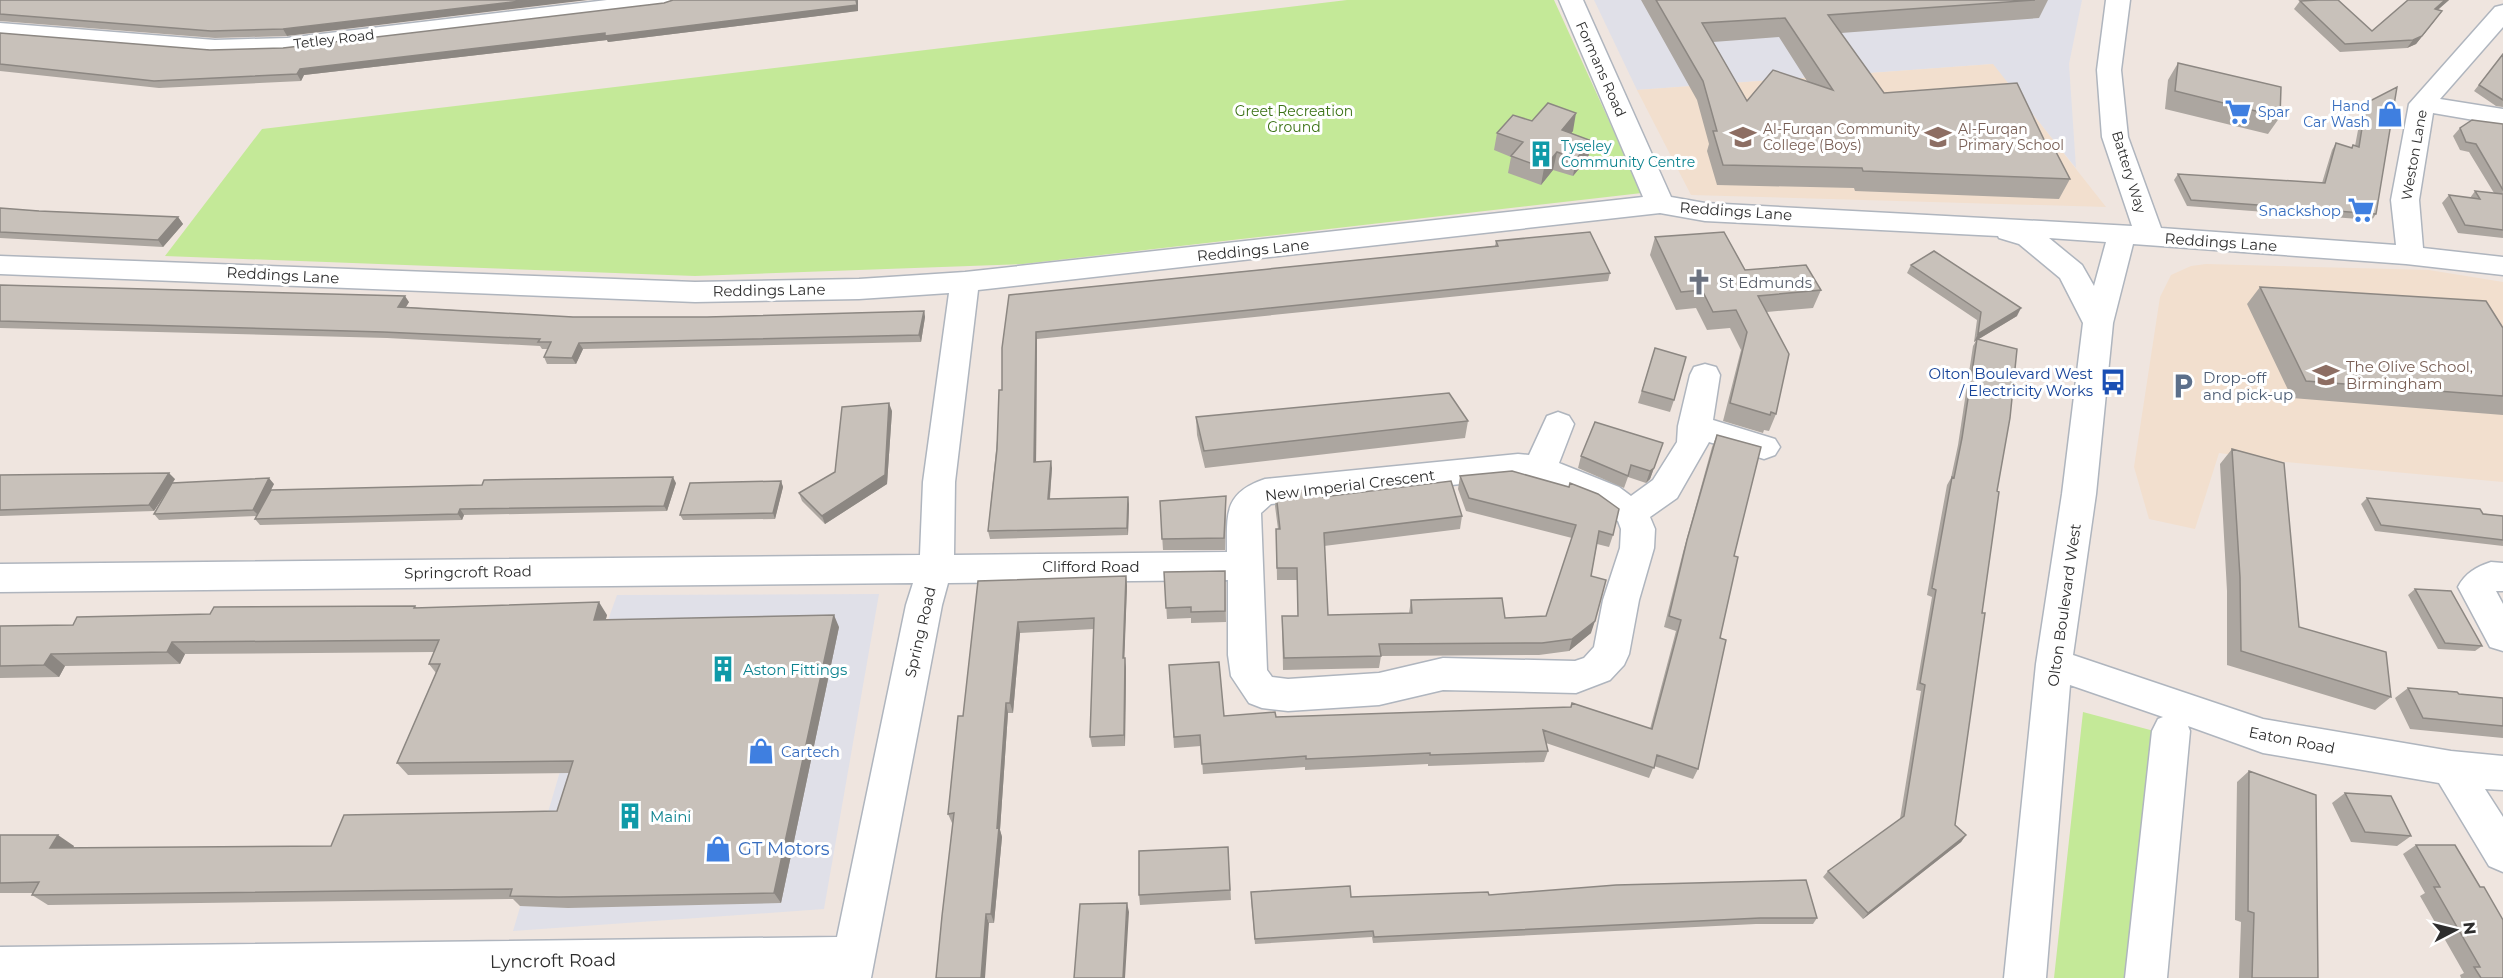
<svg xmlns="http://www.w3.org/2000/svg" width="2503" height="978" font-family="Montserrat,sans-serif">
<rect width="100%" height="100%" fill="#efe5df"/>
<path fill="#e0e0e8" d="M1594,0H2082L2069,64L2076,168L1992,64L1637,90Z
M879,594L824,909L513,931L589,673L617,595Z"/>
<path fill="#f2dfce" d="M1993,64L2106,207L1691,195L1637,90Z
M2206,264L2429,270L2503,282V482L2285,462L2219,453L2195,529L2149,519L2134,467L2160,297L2171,275L2191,266Z"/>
<path fill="#c4e998" d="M1347,0H1554L1642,193L1023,264L695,276L165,256L262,129Z
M2083,712L2154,731L2132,978H2054Z"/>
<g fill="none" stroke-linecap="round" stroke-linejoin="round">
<g stroke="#afb5be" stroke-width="3">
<path id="minor" d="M607,0H678L674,5L666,7L287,52L215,54L0,37V23L215,40L287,38Z
M1559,0H1583L1671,197L1705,203L2132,226L2102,137L2097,70L2106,0H2130L2121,70L2128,137L2161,228L2396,245L2391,200L2409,104L2495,7L2503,5V27L2440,99L2503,109V125L2433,113L2419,200L2423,248L2503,257V275L2406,264L2133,244L2113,323L2096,494L2073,655L2263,719L2451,751L2503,756V790L2485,789L2503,817V872L2489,866L2439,783L2263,753L2188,726L2190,731L2167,978H2125L2152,731L2158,719L2163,717L2070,685L2046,978H2004L2036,664L2062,494L2083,323L2060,278L2019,244L1999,238L1998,236L1705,221L1660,213L978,290L955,482L954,555L1227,552C1227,515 1223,493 1265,479L1518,454L1529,455L1547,416L1558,412L1569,416L1574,424L1559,463L1619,487L1631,496L1653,480L1677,442L1678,426L1690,375L1694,367L1705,364L1716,367L1720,375L1713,420L1775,439L1780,447L1775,455L1764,459L1709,442L1677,498L1650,517L1655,529L1654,548L1639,600L1629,654L1624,665L1610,680L1576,693L1443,690L1379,705L1288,711L1262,708L1249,703L1231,676L1228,655V580L948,583L942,605L871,978H0V947L837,937L906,605L913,583L0,592V564L920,555L923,482L949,293L859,299L695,302L0,274V256L695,282L859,279L965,272L1643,197ZM2049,238L2106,242L2094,286L2082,265ZM1518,478L1536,481L1595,505L1618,521L1621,529L1620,548L1603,600L1594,647L1584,658L1575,661L1443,658L1379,673L1288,679L1272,677L1267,670L1261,513L1271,504Z
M2491,562L2503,563V591H2496L2503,604V651L2490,647L2458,587C2465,573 2476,567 2491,562Z"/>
</g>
<use href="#minor" fill="#fff" fill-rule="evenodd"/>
</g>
<path fill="#aca6a0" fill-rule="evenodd" d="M0,0H281L287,36L215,38L0,21Z
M1641,0H2048L2039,18L1841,33L1884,93L2049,150L2070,179L2059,199L1855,191L1854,188L1717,185L1707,151L1709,144L1697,100ZM1779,37L1807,81L1747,101L1713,42Z
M2408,0H2449L2438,10L2436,19L2416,44L2407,48L2340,52L2294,9L2300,1L2372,31Z
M858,11L608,42L607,40L304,75L301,81L159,88L0,71V33L210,50L283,48Z
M2503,54V107L2496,106L2474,91Z
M2178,63L2280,117L2268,134L2165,109L2168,80Z
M2366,103L2376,214L2372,220L2187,206L2174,180L2178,174L2322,183L2332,150L2336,143L2351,148L2353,145L2355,146L2362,109Z
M1532,121L1573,131L1571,133L1592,141L1588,158L1573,176L1553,170L1541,185L1508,173L1511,157L1494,150L1497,133Z
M2503,124V238L2458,233L2442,203L2449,195L2470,198L2475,191L2494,193L2469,152L2460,150L2453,136L2460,128Z
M0,208L39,211L178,217L183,224L163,247L0,238Z
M1655,237L1745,270L1821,290L1813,308L1767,312L1776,414L1769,431L1764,430L1763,433L1723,421L1741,350L1730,328L1707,330L1696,308L1676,310L1650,255Z
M1496,241L1610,273L1608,281L1037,339L1036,462L1052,468L1050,499L1129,504L1128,535L990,539L988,531L1002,390L1009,295L1495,246Z
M1911,265L2017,316L1979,339L1997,491L1955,825L1966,835L1961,842L1863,919L1823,877L1828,871L1900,819L1921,691L1916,690L1932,597L1927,595L1947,485L1951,478L1958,445L1973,346L1976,341L1974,342L1977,320L1907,273Z
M0,285L409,302L406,307L573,317H707L924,311L925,317L921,342L583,349L576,364H547L544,357L548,349H542L540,346L387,338L0,328Z
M2260,287L2503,328V415L2292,398L2247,304Z
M1655,348L1674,400L1670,412L1638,403Z
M892,411L887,484L825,524L802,501L799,493L835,472Z
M1196,417L1468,421L1465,438L1205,468L1197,435Z
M1717,435L1734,556L1698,769L1693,779L1654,766L1649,778L1546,743L1548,751L1544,762L1428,766V764L1305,770V767L1203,774L1201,746L1174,748L1169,665L1224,716L1650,729L1676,631L1664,627L1683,552L1712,447Z
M1663,443L1650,479L1646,483L1628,477L1624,488L1578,468L1581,456Z
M2232,449L2299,627L2391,697L2375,710L2227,665V591L2220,464Z
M0,475L175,479L154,511L0,516Z
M1460,476L1613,535L1609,547L1597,544L1591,576V633L1569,651L1539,655L1381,656L1379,668L1283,670L1282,616H1298L1297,580H1277L1276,529H1278L1275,506L1276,493L1323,497L1462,516L1460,529L1324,546L1328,615L1409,613L1411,600L1505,618L1546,616L1572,538L1466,511L1458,489Z
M781,481L783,487L775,519L683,520L680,515Z
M676,483L667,511L464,515L462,520L260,525L255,519L256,516L159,520L154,514L274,484L271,490Z
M2367,498L2503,516V546L2375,531L2361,504Z
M1160,501L1226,508L1225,550H1163Z
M1225,571L1226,622L1191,623V618L1167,619L1164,572Z
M1126,576L1127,586L1124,658L1126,668L1125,746L1092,747L1090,737L1094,629L1020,633L1013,713H1008L1000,830L1002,837L994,923H989L953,823H952L948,814L963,716L978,581Z
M2415,589L2482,646L2475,651L2438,649L2408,595Z
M415,606L417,608L607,615L606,619L839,627L781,903L568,908L520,906L513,899L48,905L32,895L33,893H0V835L74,846L73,848L331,846L557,811L569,773L408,775L397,763L436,673L429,664L434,652L185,654L180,664L65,666L59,677L0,678V626L73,625Z
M2408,688L2459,694L2503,698V738L2410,729L2395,698Z
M2249,771L2318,978H2239L2241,922L2235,920L2237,782Z
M2345,793L2411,836L2397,846L2351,842L2332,803Z
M2416,845L2503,978H2461L2460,975L2464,973L2420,896L2425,893L2403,854Z
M1228,847L1231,900L1140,905L1139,895Z
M1489,895L1817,918L1813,924H1756L1373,943L1372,937L1255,944L1251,898Z"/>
<path fill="#8c8782" d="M529,0H588L287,36L283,29Z
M856,0H858V11L608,42L607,40L304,75L301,81L297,74L300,69Z
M2445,0H2449L2429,17L2435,9Z
M2436,19L2416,44L2407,48L2413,40Z
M1576,113L1573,131L1559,148L1562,130Z
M1592,141L1588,158L1573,176L1576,159Z
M1557,152L1553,170L1541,185L1544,168Z
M178,217L183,224L163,247L158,240Z
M405,296L409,302L402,313L398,307Z
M2021,308L2017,316L1977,340V339L1974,342L1978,334Z
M924,311L925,317L921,342L919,335Z
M1036,332L1037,339L1036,469L1034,462Z
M579,343L583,349L576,364L572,358Z
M889,403L892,411L887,484L825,524L822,516Z
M1663,443L1650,479L1646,483L1650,471Z
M1051,461L1052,468L1049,506L1048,499Z
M169,473L175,479L154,511L149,505Z
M673,477L676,483L667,511L664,506Z
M269,478L274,484L258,515L253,510Z
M781,481L783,487L775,519L773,513Z
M1128,497L1129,504L1128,535L1127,528Z
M460,509L464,515L462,520L458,514Z
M1126,576L1127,586L1124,669L1123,658Z
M599,602L607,615L602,632L594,620Z
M834,615L839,627L781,903L774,893Z
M1595,621L1591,633L1569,651L1572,639Z
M1018,622L1020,633L1013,713L1010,703Z
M172,642L185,654L180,664L167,652Z
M51,654L65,666L59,677L44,665Z
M1125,658L1126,668L1125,746L1124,735Z
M1006,703L1008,713L1000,830L1002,837L994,923L991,914Z
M58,835L74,846L66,859L50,848Z
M1966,835L1961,842L1863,919L1868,913Z
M1127,903L1129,912L1125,978H1123Z
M986,914L989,923L985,978H981Z"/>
<path fill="#c8c1ba" stroke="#8c8782" stroke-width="1.5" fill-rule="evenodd" d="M0,0H529L283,29L211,31L0,14Z
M673,0H856L857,5L605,36V33L300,69L297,74L154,81L0,64V33L210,50L283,48L664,3Z
M1656,0H2035L1828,15L1884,93L2017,83L2049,150H2055L2070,179L1863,171L1862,168L1723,165L1713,131H1717L1703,81ZM1785,18L1833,90L1773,70L1747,101L1702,23Z
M2318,0H2338L2372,31L2408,0H2445L2435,9L2442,11L2422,36L2413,40L2345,44L2300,1Z
M2503,54V100L2479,85Z
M2178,63L2281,87L2280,117L2175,91Z
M2397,87L2376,214L2191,200L2178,174L2325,183L2336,143L2352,148L2353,145L2359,147L2366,103Z
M1548,103L1576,113L1562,130L1592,141L1576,159L1557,152L1544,168L1511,156L1523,142L1497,133L1513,115L1532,121Z
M2472,120L2503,124V190L2476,144L2466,142L2460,128Z
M2475,191L2503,194V230L2465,225L2449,195L2480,199Z
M0,208L39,211L178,217L158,240L0,232Z
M1590,232L1610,273L1036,332L1034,462L1051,461L1048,499L1128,497L1127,528L988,531L997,449L999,390H1002V348L1009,295L1498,246L1496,241Z
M1724,232L1745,270L1806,265L1821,290L1758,296L1789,354L1776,414L1771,412L1770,415L1730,403L1747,332L1736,310L1713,312L1702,290L1681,292L1655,237Z
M1934,251L2021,308L1978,334L1981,312L1911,265Z
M0,285L405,296L398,307L573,317H707L924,311L919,335L579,343L572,358L544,357L551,342H538L540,339L383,332L0,321Z
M2260,287L2486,301L2503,328V396L2306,381Z
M1977,339L2017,349L2010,418L1997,491L1999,492L1982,613H1985L1955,825L1966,835L1868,913L1828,871L1904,816L1925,685L1920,683L1936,590L1932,588L1952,477L1954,478L1962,438Z
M1655,348L1686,357L1674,400L1642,391Z
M1449,393L1468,421L1204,451L1196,417Z
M889,403L885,475L822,516L799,493L835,472L842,407Z
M1595,422L1663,443L1654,468L1650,471L1631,465L1628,476L1581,456Z
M1717,435L1761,447L1734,556L1738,557L1720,638L1726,640L1698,769L1657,755L1654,768L1543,730L1548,751L1430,755V753L1306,759V756L1202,764L1200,735L1174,737L1169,665L1219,662L1224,716L1275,712L1276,717L1571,707L1572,703L1652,729L1681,620L1669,616L1687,540Z
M2232,449L2284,463L2299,627L2386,652L2391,697L2241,651L2240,577Z
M1512,471L1569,487L1570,483L1598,494L1619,509L1613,535L1599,531L1591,576L1606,580L1595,621L1572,639L1542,643L1379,644L1381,656L1284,658L1282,616H1298L1297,568H1277L1276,529H1280L1276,493L1321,488L1323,497L1451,481L1462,516L1324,533L1328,615L1412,613L1411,600L1502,598L1505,618L1546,616L1576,525L1469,498L1460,476Z
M169,473L149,505L0,510V475Z
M673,477L664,506L460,509L458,514L255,519L271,490L482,485L484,480Z
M269,478L253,510L154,514L172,483Z
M781,481L773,513L680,515L690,483Z
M1226,496L1224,538L1162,539L1160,501Z
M2367,498L2480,509L2483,514L2503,516V540L2381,525Z
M1225,571V611L1191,612V607L1166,608L1164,572Z
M1126,576L1123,658H1125L1124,735L1090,737L1094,618L1018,622L1010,703H1006L997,828L999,827L991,914H986L981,978H936L942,916L954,813L948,814L958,716H963L978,581Z
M2415,589L2451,591L2482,646L2445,643Z
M599,602L594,620L834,615L774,893L559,897L510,896L512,889L32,895L39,882L0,883V835H58L50,848L331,846L344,815L557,811L573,761L397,763L440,664H429L439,640L172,642L167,652L51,654L44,665L0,666V626L73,625L77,617L210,614L214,607L415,606L414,608Z
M2408,688L2457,692L2459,694L2503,698V726L2423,718Z
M2249,771L2316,795L2318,978H2252L2254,913L2248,911Z
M2345,793L2391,796L2411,836L2365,832Z
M2416,845H2455L2480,887H2484L2503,920V978H2481L2474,967H2480L2434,887H2440Z
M1228,847L1230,890L1139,895V851Z
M1806,880L1817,918H1760L1374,937L1373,931L1255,939L1251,892L1350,886L1351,897L1488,892L1489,895L1616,885Z
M1127,903L1123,978H1074L1080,904Z"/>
<defs>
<g id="supermarket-bare" transform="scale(2.07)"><path d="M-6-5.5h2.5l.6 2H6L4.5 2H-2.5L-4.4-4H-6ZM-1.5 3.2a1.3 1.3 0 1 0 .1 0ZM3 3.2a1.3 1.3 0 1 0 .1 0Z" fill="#3f7fe0" stroke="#fff" stroke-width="2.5" paint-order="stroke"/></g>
<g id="shop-bare" transform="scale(2.07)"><path d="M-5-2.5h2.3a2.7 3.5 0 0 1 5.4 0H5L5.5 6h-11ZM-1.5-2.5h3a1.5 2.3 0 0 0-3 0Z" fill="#3f7fe0" stroke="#fff" stroke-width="2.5" paint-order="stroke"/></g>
<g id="school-bare" transform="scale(2.07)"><path d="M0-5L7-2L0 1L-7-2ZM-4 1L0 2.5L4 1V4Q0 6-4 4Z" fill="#8d6e63" stroke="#fff" stroke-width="2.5" paint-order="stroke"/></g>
<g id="building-bare" transform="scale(2.07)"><path d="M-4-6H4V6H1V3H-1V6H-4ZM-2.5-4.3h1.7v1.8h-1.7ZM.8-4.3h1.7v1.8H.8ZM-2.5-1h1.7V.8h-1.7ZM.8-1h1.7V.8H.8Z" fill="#0f9aa8" stroke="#fff" stroke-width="2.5" paint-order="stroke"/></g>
<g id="church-bare" transform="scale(2.07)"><path d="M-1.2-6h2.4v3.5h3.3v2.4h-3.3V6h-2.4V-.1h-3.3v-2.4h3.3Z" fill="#6b7280" stroke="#fff" stroke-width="2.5" paint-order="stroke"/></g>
<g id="bus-bare" transform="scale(2.07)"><path d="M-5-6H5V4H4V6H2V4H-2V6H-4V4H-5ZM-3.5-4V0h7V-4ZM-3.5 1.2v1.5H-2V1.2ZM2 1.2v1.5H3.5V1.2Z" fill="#1a4fb4" stroke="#fff" stroke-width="2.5" paint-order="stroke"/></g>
<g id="parking-bare" transform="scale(2.07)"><path d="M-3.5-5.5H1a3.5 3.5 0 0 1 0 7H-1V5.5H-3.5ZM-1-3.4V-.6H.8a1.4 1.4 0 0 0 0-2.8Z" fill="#5c6f8a" stroke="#fff" stroke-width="2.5" paint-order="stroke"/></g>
</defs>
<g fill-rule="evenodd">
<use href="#supermarket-bare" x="2238" y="112"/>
<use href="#shop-bare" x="2390" y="114"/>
<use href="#school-bare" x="1743" y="137"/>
<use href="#school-bare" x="1938" y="137"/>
<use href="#building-bare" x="1541" y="154"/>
<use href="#supermarket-bare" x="2361" y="210"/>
<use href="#church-bare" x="1699" y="282"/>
<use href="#school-bare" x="2326" y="375"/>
<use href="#bus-bare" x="2113" y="382"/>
<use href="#parking-bare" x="2183" y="386"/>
<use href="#building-bare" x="723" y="669"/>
<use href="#shop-bare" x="761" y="751"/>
<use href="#building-bare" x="630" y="816"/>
<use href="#shop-bare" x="718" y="849"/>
</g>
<g text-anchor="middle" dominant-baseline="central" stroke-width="6" stroke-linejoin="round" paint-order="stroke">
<g font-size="14" fill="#2d2d2d" stroke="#fff">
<text transform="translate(334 39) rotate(-7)">Tetley Road</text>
<text transform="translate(1601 69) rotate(66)">Formans Road</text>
<text transform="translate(2414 155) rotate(-80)">Weston Lane</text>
<text transform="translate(2129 172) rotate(73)">Battery Way</text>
</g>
<g font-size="14" fill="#366cbe" stroke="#fff" text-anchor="end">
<text x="2370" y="106">Hand<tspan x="2370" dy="16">Car Wash</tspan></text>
<text x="2258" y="112" text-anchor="start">Spar</text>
</g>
<g font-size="14" fill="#3b7215" stroke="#fff">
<text x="1294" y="111">Greet Recreation<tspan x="1294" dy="16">Ground</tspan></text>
</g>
<g font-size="14" fill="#785e54" stroke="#fff" text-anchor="start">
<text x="1763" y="129">Al-Furqan Community<tspan x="1763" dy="16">College (Boys)</tspan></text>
<text x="1958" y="129">Al-Furqan<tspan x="1958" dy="16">Primary School</tspan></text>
</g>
<g font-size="14" fill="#0d838f" stroke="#fff" text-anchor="start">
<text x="1561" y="146">Tyseley<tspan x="1561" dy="16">Community Centre</tspan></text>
</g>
<g font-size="15" fill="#366cbe" stroke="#fff" text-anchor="end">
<text x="2341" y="210">Snackshop</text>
<text x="781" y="751" text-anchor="start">Cartech</text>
</g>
<g font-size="15" fill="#2d2d2d" stroke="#fff">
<text transform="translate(1736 211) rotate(4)">Reddings Lane</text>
<text transform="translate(2221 242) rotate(4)">Reddings Lane</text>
<text transform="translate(1253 250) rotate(-6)">Reddings Lane</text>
<text transform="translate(283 275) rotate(3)">Reddings Lane</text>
<text transform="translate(769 290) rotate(-1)">Reddings Lane</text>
<text transform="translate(1350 485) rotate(-7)">New Imperial Crescent</text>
<text x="1091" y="566">Clifford Road</text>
<text transform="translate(468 572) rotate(-1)">Springcroft Road</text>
<text transform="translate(2064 605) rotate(-82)">Olton Boulevard West</text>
<text transform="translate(920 632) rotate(-77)">Spring Road</text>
<text transform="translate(2292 740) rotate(11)">Eaton Road</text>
</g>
<g font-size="15" fill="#5b616d" stroke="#fff" text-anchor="start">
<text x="1719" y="282">St Edmunds</text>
</g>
<g font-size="15" fill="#785e54" stroke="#fff" text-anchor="start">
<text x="2346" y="366">The Olive School,<tspan x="2346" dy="17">Birmingham</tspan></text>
</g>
<g font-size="15" fill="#164399" stroke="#fff" text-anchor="end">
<text x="2093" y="373">Olton Boulevard West<tspan x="2093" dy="17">/ Electricity Works</tspan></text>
</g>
<g font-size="15" fill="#4e5e75" stroke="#fff" text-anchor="start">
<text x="2203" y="377">Drop-off<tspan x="2203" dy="17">and pick-up</tspan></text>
</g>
<g font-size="15" fill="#0d838f" stroke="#fff" text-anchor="start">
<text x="743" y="669">Aston Fittings</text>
<text x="650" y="816">Maini</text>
</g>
<g font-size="18" fill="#366cbe" stroke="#fff" text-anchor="start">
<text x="738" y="849">GT Motors</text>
</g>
<g font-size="18" fill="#2d2d2d" stroke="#fff">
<text transform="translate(553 961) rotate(-1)">Lyncroft Road</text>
</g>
</g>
<g transform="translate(2455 930) rotate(83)" stroke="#ffffff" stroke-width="4.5" paint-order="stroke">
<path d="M0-4.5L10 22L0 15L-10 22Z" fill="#2d2d2d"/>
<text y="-9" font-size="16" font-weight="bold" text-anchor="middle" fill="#2d2d2d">N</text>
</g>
</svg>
